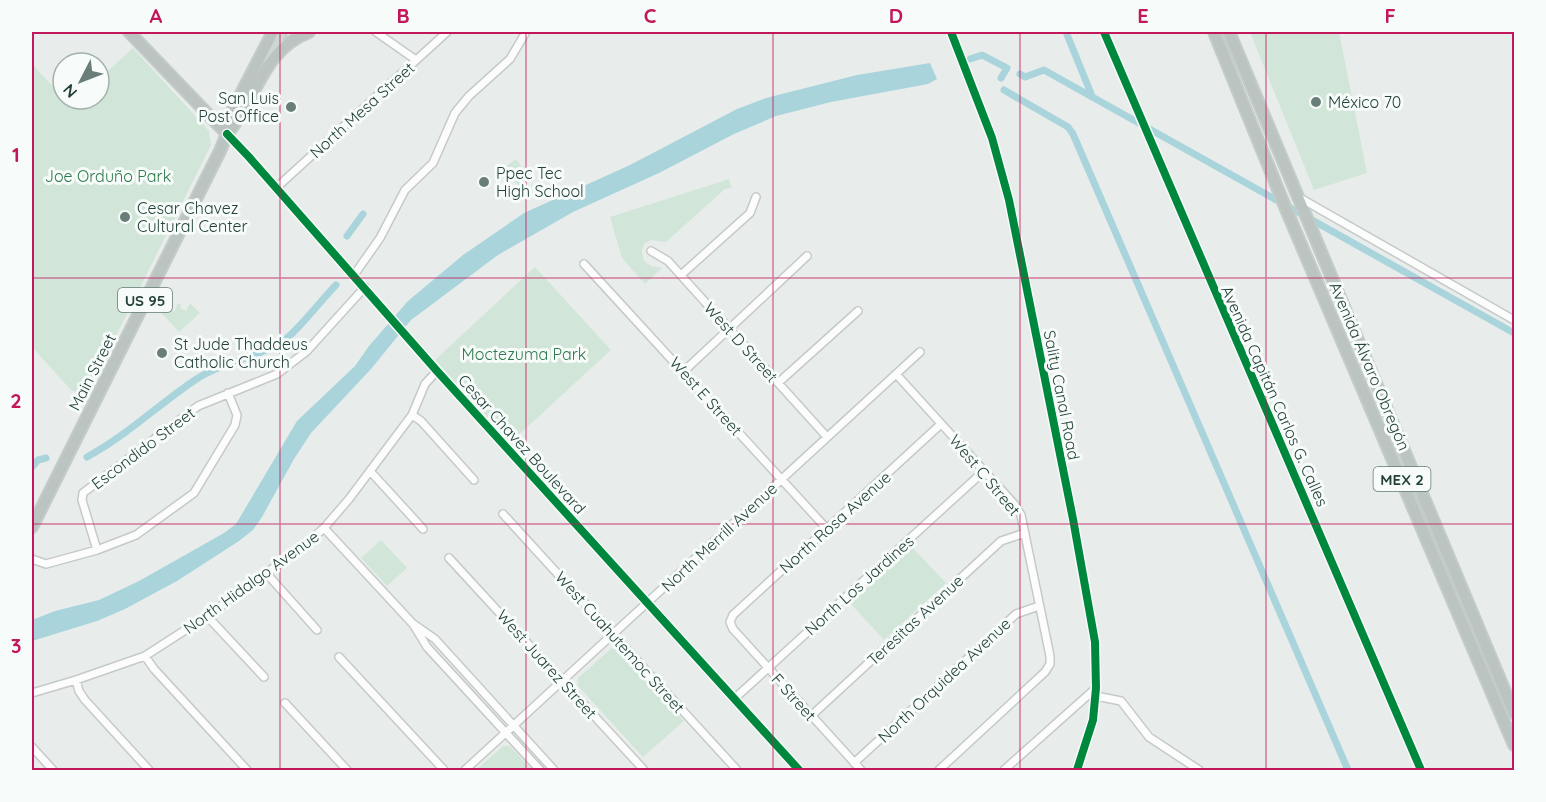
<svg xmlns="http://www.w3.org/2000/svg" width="1546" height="802" font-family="Quicksand,sans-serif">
<rect width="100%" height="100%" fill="#e8edeb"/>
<path fill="#d1e6d8" d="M1250,32H1339L1367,173L1314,190Z
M133,48L209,131L211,145L86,396L71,390L32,347V64L70,105L77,99H99V79Z
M516,159L530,179L519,187L504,168Z
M729,179L732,188L725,189L666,242L651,240L644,244L642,252L644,261L651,266L662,268L645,284L622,258L610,217Z
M535,267L611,350L511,442L435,360Z
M178,303L181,305L180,308L186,311L190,303L200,313L179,332L159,310L163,306L174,312Z
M381,540L407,568L387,586L361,558Z
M912,547L946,583L884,640L850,603Z
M612,648L618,649L684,721L643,757L578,686V678Z
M503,746H510L532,770H476Z"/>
<path fill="#a9d4db" d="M930,63L937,79L928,84L831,102L776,116L734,134L659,173L573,212L498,255L411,320L371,369L311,433L294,459L262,517L253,530L239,541L177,581L125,609L97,621L32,641V620L55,611L99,600L139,581L224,533L236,524L297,421L355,366L369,346L408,301L463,255L524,213L630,165L737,109L766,98L857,75Z"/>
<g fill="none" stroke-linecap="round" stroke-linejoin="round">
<path stroke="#a9d4db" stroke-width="7" d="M1066,32L1092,96
M970,59L982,55L1007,68L1001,78
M1020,74L1025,77L1044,70L1514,333
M1004,90L1068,127L1073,134L1348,770
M347,236L363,214
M87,457C126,436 158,405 195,380C220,363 252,359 279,344C295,335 321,300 336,285
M32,467L38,460L46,458"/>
<g stroke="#c5cac8" stroke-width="10">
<path id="minor" d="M376,32L416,60
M951,32L992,138L1009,200L1073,519L1095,642L1096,688L1093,720L1077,770
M1104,32L1421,770
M227,134L249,157L437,371L799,770
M276,188L447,32
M1300,198L1514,320
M651,251L668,261L827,437
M584,264L827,529
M354,275L380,238L405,190L433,163L455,113L469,96L510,59L526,32
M681,275L750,213L756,197
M683,372L807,256
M896,374L1015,505L1021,515L1050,656V664L1045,672L939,770
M778,383L858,311
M412,415L421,421L474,480
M370,471L423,529
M503,514L737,770
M324,528L413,624L427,647L540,770
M97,550L82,500L83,493L198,406L277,374L307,351L365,287
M449,558L644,770
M32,559L46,564L97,550L136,535L194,493L235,425L237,415L228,393
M267,574L317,630
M207,616L264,677
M415,625L435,639L554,770
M145,656L154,669L247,770
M339,657L444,770
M76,680L79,691L85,700L149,770
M32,693L76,680L145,656L207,616L301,548L324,528L349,499L412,415L425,384L437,371
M1096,696L1121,701L1149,737L1199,770
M734,699L984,471
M285,703L347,770
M811,716L1001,541L1025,533
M32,747L53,770
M854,763L1016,614L1039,606
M465,770L920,352
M861,770L733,629L730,622L733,615L941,424
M1004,770L1096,688"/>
</g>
<g stroke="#c3ccc9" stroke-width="12">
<path id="major" d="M269,62L282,32"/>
</g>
<g stroke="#c3ccc9" stroke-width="14">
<path id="highway" d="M129,32L227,134
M1214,32L1288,214L1514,745
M1229,32L1514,713
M227,134C258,98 261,51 309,32
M32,527L220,151L227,134L229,117L273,32"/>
</g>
<use href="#minor" stroke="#fcfcfc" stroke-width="7"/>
<use href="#major" stroke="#cfd7d5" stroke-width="9"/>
<use href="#highway" stroke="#bcc4c2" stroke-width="10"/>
<g stroke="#f7fbf9" stroke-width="11">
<path id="cycleway" d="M951,32L992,138L1009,200L1073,519L1095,642L1096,688L1093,720L1077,770
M1104,32L1421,770
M227,134L249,157L437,371L799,770"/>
</g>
<use href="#cycleway" stroke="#00873e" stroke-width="8"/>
</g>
<path fill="none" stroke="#c2185b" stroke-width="1.5" stroke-opacity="0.55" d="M280,32V770M526,32V770M773,32V770M1020,32V770M1266,32V770M32,278H1514M32,524H1514"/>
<g fill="#697e78" stroke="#f7fbf9" stroke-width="2">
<circle cx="1316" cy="102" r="6"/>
<circle cx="291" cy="107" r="6"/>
<circle cx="484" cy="182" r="6"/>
<circle cx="125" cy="217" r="6"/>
<circle cx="162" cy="353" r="6"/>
</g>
<g text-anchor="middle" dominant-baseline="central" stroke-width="6" stroke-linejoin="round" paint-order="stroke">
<g fill="#f7fbf9" stroke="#637a73" stroke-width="1.5">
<rect x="118" y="288" width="54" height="24" rx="4.5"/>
<rect x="1373.5" y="467" width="57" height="24" rx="4.5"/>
</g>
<g font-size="15" font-weight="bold" fill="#24423a">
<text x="145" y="300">US 95</text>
<text x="1402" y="479">MEX 2</text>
</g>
<g font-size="16" fill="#24423a" stroke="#f7fbf9" text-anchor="start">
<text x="279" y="98" text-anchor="end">San Luis<tspan x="279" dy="18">Post Office</tspan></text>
<text x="1328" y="102">México 70</text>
<text x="496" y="173">Ppec Tec<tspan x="496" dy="18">High School</tspan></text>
<text x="137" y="208">Cesar Chavez<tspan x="137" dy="18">Cultural Center</tspan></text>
<text x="174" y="344">St Jude Thaddeus<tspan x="174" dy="18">Catholic Church</tspan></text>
</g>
<g font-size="16" fill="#24423a" stroke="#f7fbf9">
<text transform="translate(362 110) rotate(-42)">North Mesa Street</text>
<text transform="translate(741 342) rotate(48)">West D Street</text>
<text transform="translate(1370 366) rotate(67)">Avenida Álvaro Obregón</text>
<text transform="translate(92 372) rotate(-63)">Main Street</text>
<text transform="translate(1062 395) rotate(79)">Sality Canal Road</text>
<text transform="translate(706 396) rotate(48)">West E Street</text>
<text transform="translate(1275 396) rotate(66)">Avenida Capitán Carlos G. Calles</text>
<text transform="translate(522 444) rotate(48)">Cesar Chavez Boulevard</text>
<text transform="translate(143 448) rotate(-37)">Escondido Street</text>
<text transform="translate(985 475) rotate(50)">West C Street</text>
<text transform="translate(835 522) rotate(-42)">North Rosa Avenue</text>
<text transform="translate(719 537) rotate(-43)">North Merrill Avenue</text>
<text transform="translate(251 582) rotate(-36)">North Hidalgo Avenue</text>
<text transform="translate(859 585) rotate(-42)">North Los Jardines</text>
<text transform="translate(915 620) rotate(-43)">Teresitas Avenue</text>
<text transform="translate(620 642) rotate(48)">West Cuahutemoc Street</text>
<text transform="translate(547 664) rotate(48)">West Juarez Street</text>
<text transform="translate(944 680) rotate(-43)">North Orquidea Avenue</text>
<text transform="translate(794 697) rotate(48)">F Street</text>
</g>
<g font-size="16" fill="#2d7a4b" stroke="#f7fbf9">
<text x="108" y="176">Joe Orduño Park</text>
<text x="524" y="354">Moctezuma Park</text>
</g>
</g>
<rect width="1546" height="802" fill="none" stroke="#f7fbf9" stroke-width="66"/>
<g transform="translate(81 81) rotate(228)"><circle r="28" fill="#f7fbf9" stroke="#a3b1ad" stroke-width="1.5"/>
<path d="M0-4.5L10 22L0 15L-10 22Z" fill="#697e78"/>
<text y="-9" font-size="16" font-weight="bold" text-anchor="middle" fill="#24423a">N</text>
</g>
<rect x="33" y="33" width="1480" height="736" fill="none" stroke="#c2185b" stroke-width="2"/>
<g font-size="20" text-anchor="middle" font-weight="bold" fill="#c2185b">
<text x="156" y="23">A</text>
<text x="403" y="23">B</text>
<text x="650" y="23">C</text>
<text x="896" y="23">D</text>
<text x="1143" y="23">E</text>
<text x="1390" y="23">F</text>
<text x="16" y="162">1</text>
<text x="16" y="408">2</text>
<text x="16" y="653">3</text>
</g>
</svg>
